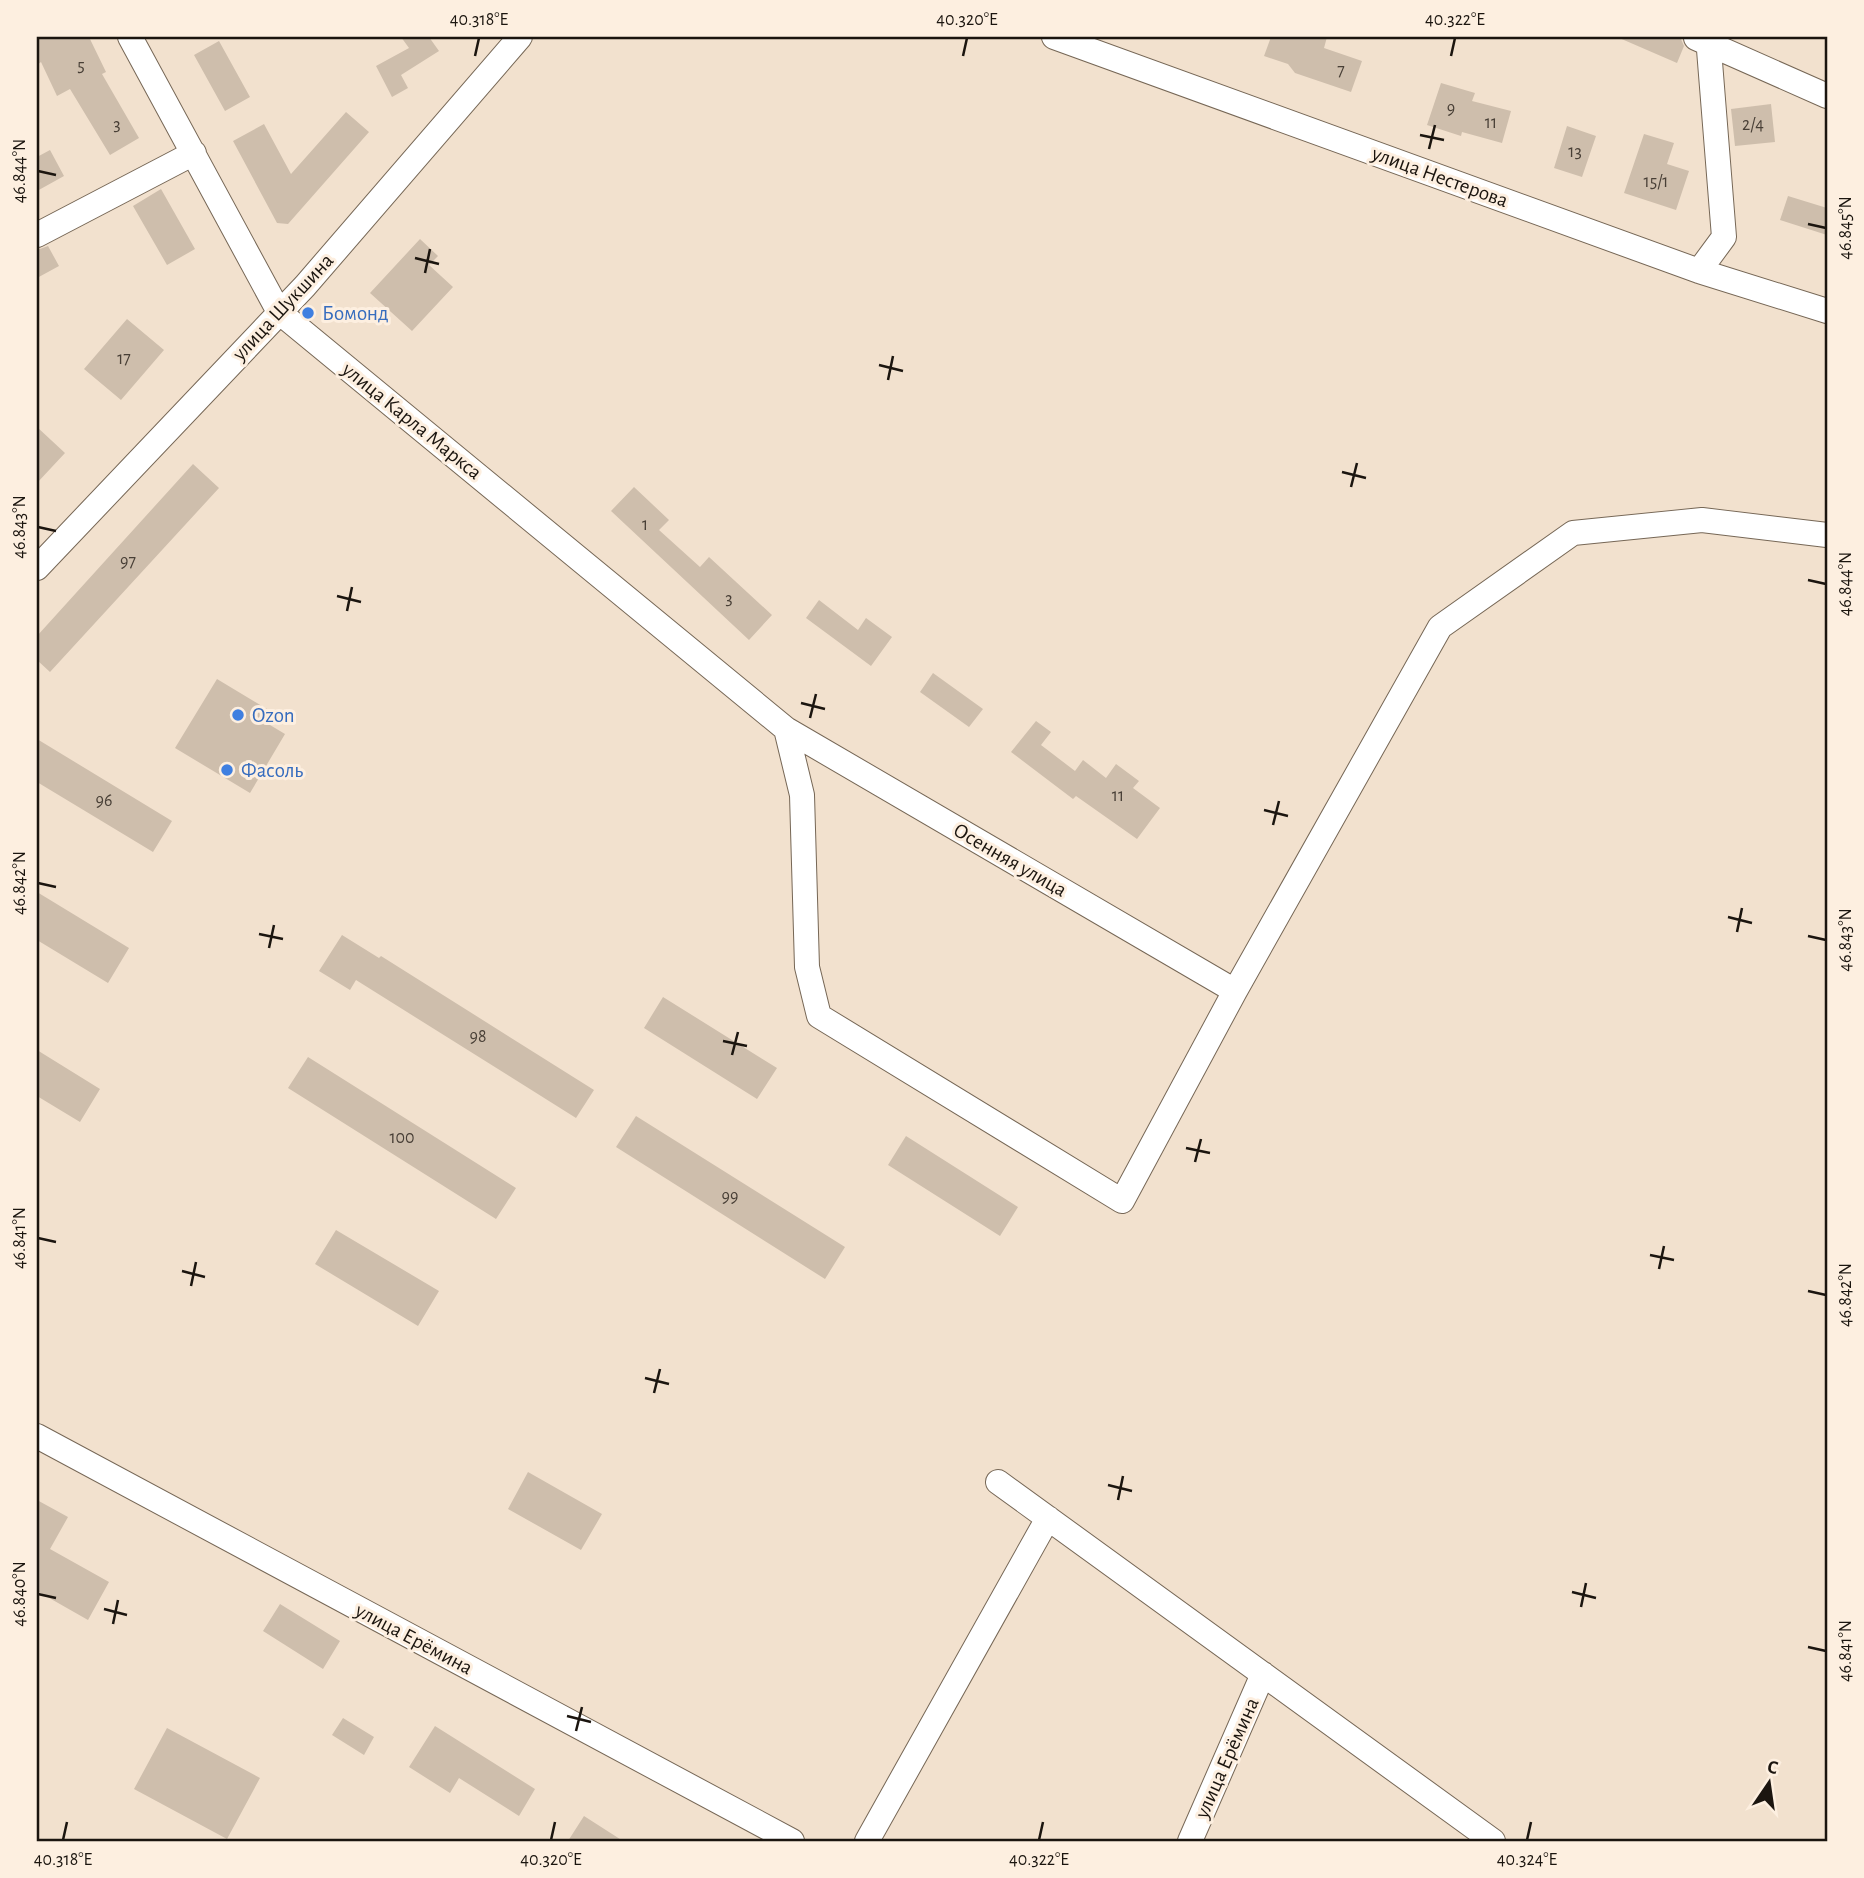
<svg xmlns="http://www.w3.org/2000/svg" width="1864" height="1878" font-family="'Alegreya Sans',sans-serif">
<rect width="100%" height="100%" fill="#f2e1ce"/>
<path fill="#cebeac" d="M37,37H89L106,72L102,74L139,138L110,155L70,89L57,96L41,62L37,65Z
M401,37H429L439,51L401,75L408,88L392,97L376,66L409,48Z
M1271,37H1327L1324,48L1362,61L1351,92L1295,73L1288,64L1264,56Z
M1617,37H1676L1681,39L1684,46L1677,63Z
M219,41L250,97L225,111L194,55Z
M1441,83L1475,93L1472,101L1511,111L1502,143L1462,132L1461,136L1427,125Z
M1771,104L1775,142L1735,146L1731,109Z
M346,112L369,132L288,224L277,223L233,141L264,124L291,174Z
M1567,126L1596,136L1582,177L1554,168Z
M1644,134L1674,143L1667,164L1689,171L1676,210L1624,193Z
M50,150L64,176L37,191V157Z
M161,189L195,249L167,265L133,206Z
M1788,196L1827,208V235L1780,220Z
M420,239L438,256L429,265L453,287L412,331L370,293Z
M48,246L59,266L37,278V250Z
M127,319L164,350L121,400L84,369Z
M37,427L65,453L37,483Z
M193,464L219,488L50,672L37,660V636Z
M634,487L669,520L659,530L700,567L709,557L772,615L749,640L611,511Z
M819,600L858,630L866,618L892,637L871,666L806,618Z
M933,673L983,709L969,727L920,692Z
M217,679L272,712L265,722L285,734L250,793L175,748Z
M1036,721L1051,732L1041,745L1075,771L1083,760L1106,778L1116,764L1139,781L1133,788L1160,808L1137,839L1076,796L1073,799L1011,752Z
M37,739L172,821L153,852L37,782Z
M37,892L129,948L108,983L37,940Z
M342,935L379,958L381,956L594,1090L576,1118L356,980L350,990L319,971Z
M663,997L777,1068L757,1099L644,1028Z
M37,1050L100,1089L80,1122L37,1096Z
M308,1057L516,1188L496,1219L288,1088Z
M636,1116L845,1247L825,1279L616,1147Z
M906,1136L1018,1207L1000,1236L888,1165Z
M336,1230L439,1291L418,1326L315,1264Z
M528,1472L602,1514L581,1550L508,1509Z
M37,1500L68,1517L50,1549L109,1582L88,1620L37,1591Z
M280,1604L340,1641L323,1669L263,1631Z
M343,1718L374,1737L364,1755L332,1735Z
M435,1726L535,1789L519,1816L459,1778L450,1793L409,1767Z
M167,1728L260,1778L227,1839L134,1789Z
M584,1816L623,1841H568Z"/>
<g fill="none" stroke-linecap="round" stroke-linejoin="round">
<g stroke="#766756" stroke-width="26">
<path id="minor" d="M130,37L279,312L786,729L1235,991
M1054,37L1699,271L1827,311
M1696,38L1827,96
M37,235L194,153
M1699,271L1724,237L1708,37
M37,568L305,286L520,37
M786,729L802,795L807,967L819,1016L1122,1201L1235,991L1440,627L1573,533L1702,520L1827,535
M37,1436L792,1841
M998,1482L1493,1841
M867,1841L1048,1518
M1190,1841L1263,1674"/>
</g>
<use href="#minor" stroke="#fff" stroke-width="24"/>
</g>
<path fill="none" stroke="#1b150f" stroke-width="2.5" d="M475,56L479,38M963,56L967,38M1451,56L1455,38M1420,135L1444,140M1429,149L1435,125M38,171L56,175M1808,224L1826,228M415,258L439,264M425,273L430,249M879,365L903,371M888,380L893,356M1342,472L1366,478M1351,487L1357,463M38,527L56,531M1808,580L1826,584M337,596L361,602M347,611L352,587M801,703L825,709M810,718L816,694M1264,810L1288,816M1273,825L1279,801M38,883L56,887M1728,917L1752,923M1737,932L1742,908M259,934L283,939M1808,936L1826,940M269,948L274,925M723,1041L747,1046M732,1055L738,1032M1186,1148L1210,1153M1195,1162L1201,1139M38,1238L56,1242M1650,1255L1674,1260M1659,1269L1664,1246M182,1271L205,1277M191,1286L196,1262M1808,1291L1826,1295M645,1378L669,1384M654,1393L660,1369M1108,1485L1132,1491M1118,1500L1123,1476M1572,1592L1596,1598M38,1594L56,1598M1581,1607L1586,1583M104,1609L127,1615M113,1624L118,1600M1808,1647L1826,1651M567,1716L591,1722M576,1731L582,1707M63,1840L67,1822M551,1840L555,1822M1039,1840L1043,1822M1527,1840L1531,1822"/>
<g fill="#3f7fe0" stroke="#fdefe0" stroke-width="2.5">
<circle cx="308" cy="313" r="7"/>
<circle cx="238" cy="715" r="7"/>
<circle cx="227" cy="770" r="7"/>
</g>
<g text-anchor="middle" dominant-baseline="central" stroke-width="6" stroke-linejoin="round" paint-order="stroke">
<g font-size="18" fill="#483f36">
<text x="81" y="66">5</text>
<text x="1341" y="71">7</text>
<text x="1451" y="109">9</text>
<text x="1491" y="123">11</text>
<text x="117" y="125">3</text>
<text x="1753" y="125">2/4</text>
<text x="1575" y="152">13</text>
<text x="1656" y="182">15/1</text>
<text x="124" y="359">17</text>
<text x="645" y="525">1</text>
<text x="128" y="562">97</text>
<text x="729" y="599">3</text>
<text x="1118" y="796">11</text>
<text x="104" y="801">96</text>
<text x="478" y="1037">98</text>
<text x="402" y="1138">100</text>
<text x="730" y="1197">99</text>
</g>
<g font-size="21" fill="#1b150f" stroke="#fdefe0">
<text transform="translate(1440 177) rotate(20)">улица Нестерова</text>
<text transform="translate(283 307) rotate(-47)">улица Шукшина</text>
<text transform="translate(412 421) rotate(39)">улица Карла Маркса</text>
<text transform="translate(1010 860) rotate(30)">Осенняя улица</text>
<text transform="translate(414 1639) rotate(28)">улица Ерёмина</text>
<text transform="translate(1227 1758) rotate(-66)">улица Ерёмина</text>
</g>
<g font-size="21" fill="#366cbe" stroke="#fdefe0" text-anchor="start">
<text x="322" y="313">Бомонд</text>
<text x="252" y="715">Ozon</text>
<text x="241" y="770">Фасоль</text>
</g>
</g>
<rect width="1864" height="1878" fill="none" stroke="#fdefe0" stroke-width="77"/>
<g transform="translate(1769 1783) rotate(13)" stroke="#fdefe0" stroke-width="5" paint-order="stroke">
<path d="M0-5L12 26L0 18L-12 26Z" fill="#1b150f"/>
<text y="-10" font-size="19" font-weight="bold" text-anchor="middle" fill="#1b150f">С</text>
</g>
<rect x="38" y="38" width="1788" height="1802" fill="none" stroke="#1b150f" stroke-width="2.5"/>
<g font-size="18" text-anchor="middle" fill="#1b150f">
<text x="479" y="25">40.318°E</text>
<text x="967" y="25">40.320°E</text>
<text x="1455" y="25">40.322°E</text>
<text transform="translate(19 171) rotate(-90)" y="6">46.844°N</text>
<text transform="translate(1845 228) rotate(-90)" y="6">46.845°N</text>
<text transform="translate(19 527) rotate(-90)" y="6">46.843°N</text>
<text transform="translate(1845 584) rotate(-90)" y="6">46.844°N</text>
<text transform="translate(19 883) rotate(-90)" y="6">46.842°N</text>
<text transform="translate(1845 940) rotate(-90)" y="6">46.843°N</text>
<text transform="translate(19 1238) rotate(-90)" y="6">46.841°N</text>
<text transform="translate(1845 1295) rotate(-90)" y="6">46.842°N</text>
<text transform="translate(19 1594) rotate(-90)" y="6">46.840°N</text>
<text transform="translate(1845 1651) rotate(-90)" y="6">46.841°N</text>
<text x="63" y="1865">40.318°E</text>
<text x="551" y="1865">40.320°E</text>
<text x="1039" y="1865">40.322°E</text>
<text x="1527" y="1865">40.324°E</text>
</g>
</svg>
